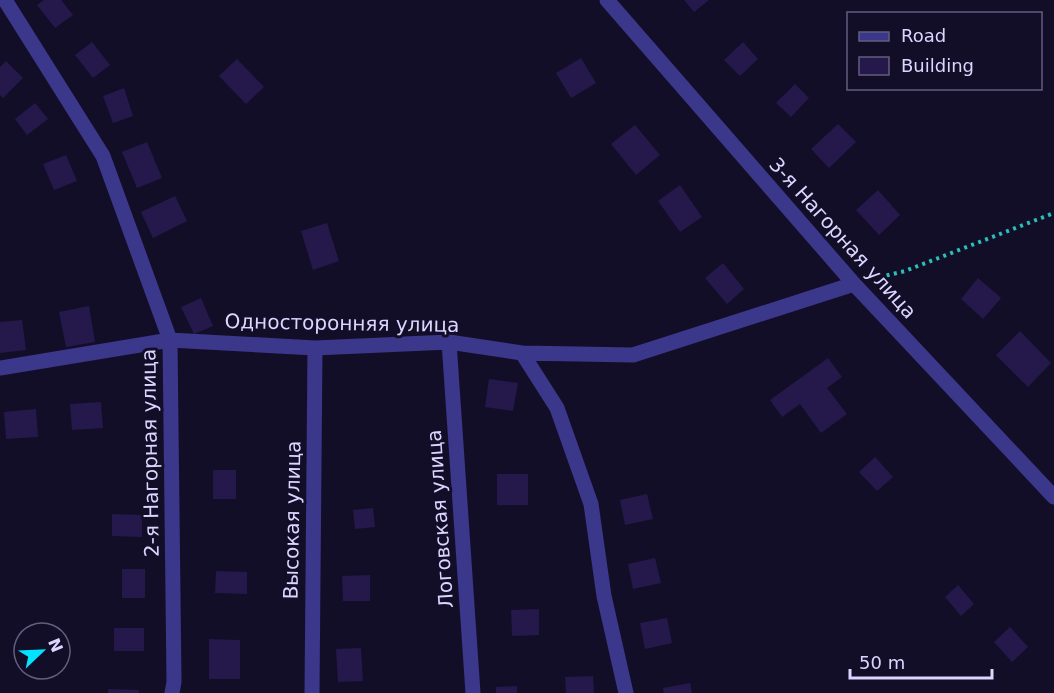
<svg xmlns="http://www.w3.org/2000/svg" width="1054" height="693" font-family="'DejaVu Sans',sans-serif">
<rect width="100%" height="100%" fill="#130e28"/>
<path fill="#24194a" d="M44,0H61L73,15L55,28L37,5Z
M684,0H709L694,12Z
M92,42L110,65L93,78L75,55Z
M743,42L758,59L740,76L724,60Z
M581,58L596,83L571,98L556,73Z
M237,59L264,87L246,104L219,76Z
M6,61L23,78L3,98L0,95V67Z
M795,84L809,98L791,117L776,103Z
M124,88L133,116L113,123L103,96Z
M35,103L48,119L27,135L15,119Z
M838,124L856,142L829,168L811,149Z
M635,125L660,155L636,175L611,144Z
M147,142L162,178L137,188L122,152Z
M66,155L77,181L54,190L43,164Z
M680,185L702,217L680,232L658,201Z
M878,190L900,215L879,235L856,210Z
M175,196L187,221L153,238L141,212Z
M327,223L339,261L313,270L301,231Z
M723,263L744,289L727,304L705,278Z
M978,278L1001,298L983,319L961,299Z
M201,298L213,326L194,334L181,307Z
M89,306L95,342L66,347L59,312Z
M22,320L26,350L0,353V322Z
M1020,331L1051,363L1028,387L996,355Z
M828,358L842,377L827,388L847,414L821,433L800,404L782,417L770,400Z
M489,379L518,383L513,411L485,407Z
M101,402L103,428L72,430L70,404Z
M36,409L38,437L6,439L4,412Z
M875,457L893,477L877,491L859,472Z
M213,470H236V499H213Z
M497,474H528V505H497Z
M647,494L653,519L625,525L620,500Z
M373,508L375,527L355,529L353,510Z
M112,514L142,515V537L112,536Z
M655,558L661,583L633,589L628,564Z
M122,569H145V598H122Z
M216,571L247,572V594L215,593Z
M370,575V601H343L342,576Z
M958,585L974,604L961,616L945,597Z
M539,609V635L512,636L511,610Z
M667,618L672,643L645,649L640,623Z
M1010,627L1028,647L1012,662L994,642Z
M114,628H144V651H114Z
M209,639L240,640V679H209Z
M361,648L363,681L338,682L336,649Z
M593,676L594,693H566L565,677Z
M690,683L692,693H664L663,688Z
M517,686V693H496V687Z
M108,689L139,690V693H108Z"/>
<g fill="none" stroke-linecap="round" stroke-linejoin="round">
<path stroke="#28c0b9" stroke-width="4" stroke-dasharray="3 4.5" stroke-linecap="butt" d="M872,279L905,271L1054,213"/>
<path stroke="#3b378a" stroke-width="15" d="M5,0L103,156L170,340L174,682L172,693
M607,0L854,284L1054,497
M449,342L473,693
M522,353L557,408L591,504L604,596L626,693
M0,368L170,340L315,348L449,342L522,353L633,355L854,284
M312,693L315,348"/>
</g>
<g text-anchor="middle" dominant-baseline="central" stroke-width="6" stroke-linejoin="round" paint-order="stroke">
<g font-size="20" fill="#dbd6ff" stroke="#130e28">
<text transform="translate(843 238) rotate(48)">3-я Нагорная улица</text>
<text transform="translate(342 323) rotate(1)">Односторонняя улица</text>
<text transform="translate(150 453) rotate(-91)">2-я Нагорная улица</text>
<text transform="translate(440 519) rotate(-94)">Логовская улица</text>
<text transform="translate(292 520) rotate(-89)">Высокая улица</text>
</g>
</g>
<rect x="847" y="12" width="195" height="78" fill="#130e28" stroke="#635e7e" stroke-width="1.5"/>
<rect x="859" y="32" width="30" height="9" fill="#3b378a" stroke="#635e7e" stroke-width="1.5"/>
<text x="901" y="42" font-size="18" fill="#dbd6ff">Road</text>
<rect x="859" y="57" width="30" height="18" fill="#24194a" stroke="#635e7e" stroke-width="1.5"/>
<text x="901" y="72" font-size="18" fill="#dbd6ff">Building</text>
<g transform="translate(42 651) rotate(67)"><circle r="28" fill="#130e28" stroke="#635e7e" stroke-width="1.5"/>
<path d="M0-4.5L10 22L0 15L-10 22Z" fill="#02e3ff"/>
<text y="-9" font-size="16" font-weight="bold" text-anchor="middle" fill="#dbd6ff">N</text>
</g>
<path d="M850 669v9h142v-9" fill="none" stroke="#dbd6ff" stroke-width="3"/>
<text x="859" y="669" font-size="18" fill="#dbd6ff" stroke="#130e28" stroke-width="4.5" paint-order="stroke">50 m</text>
</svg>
